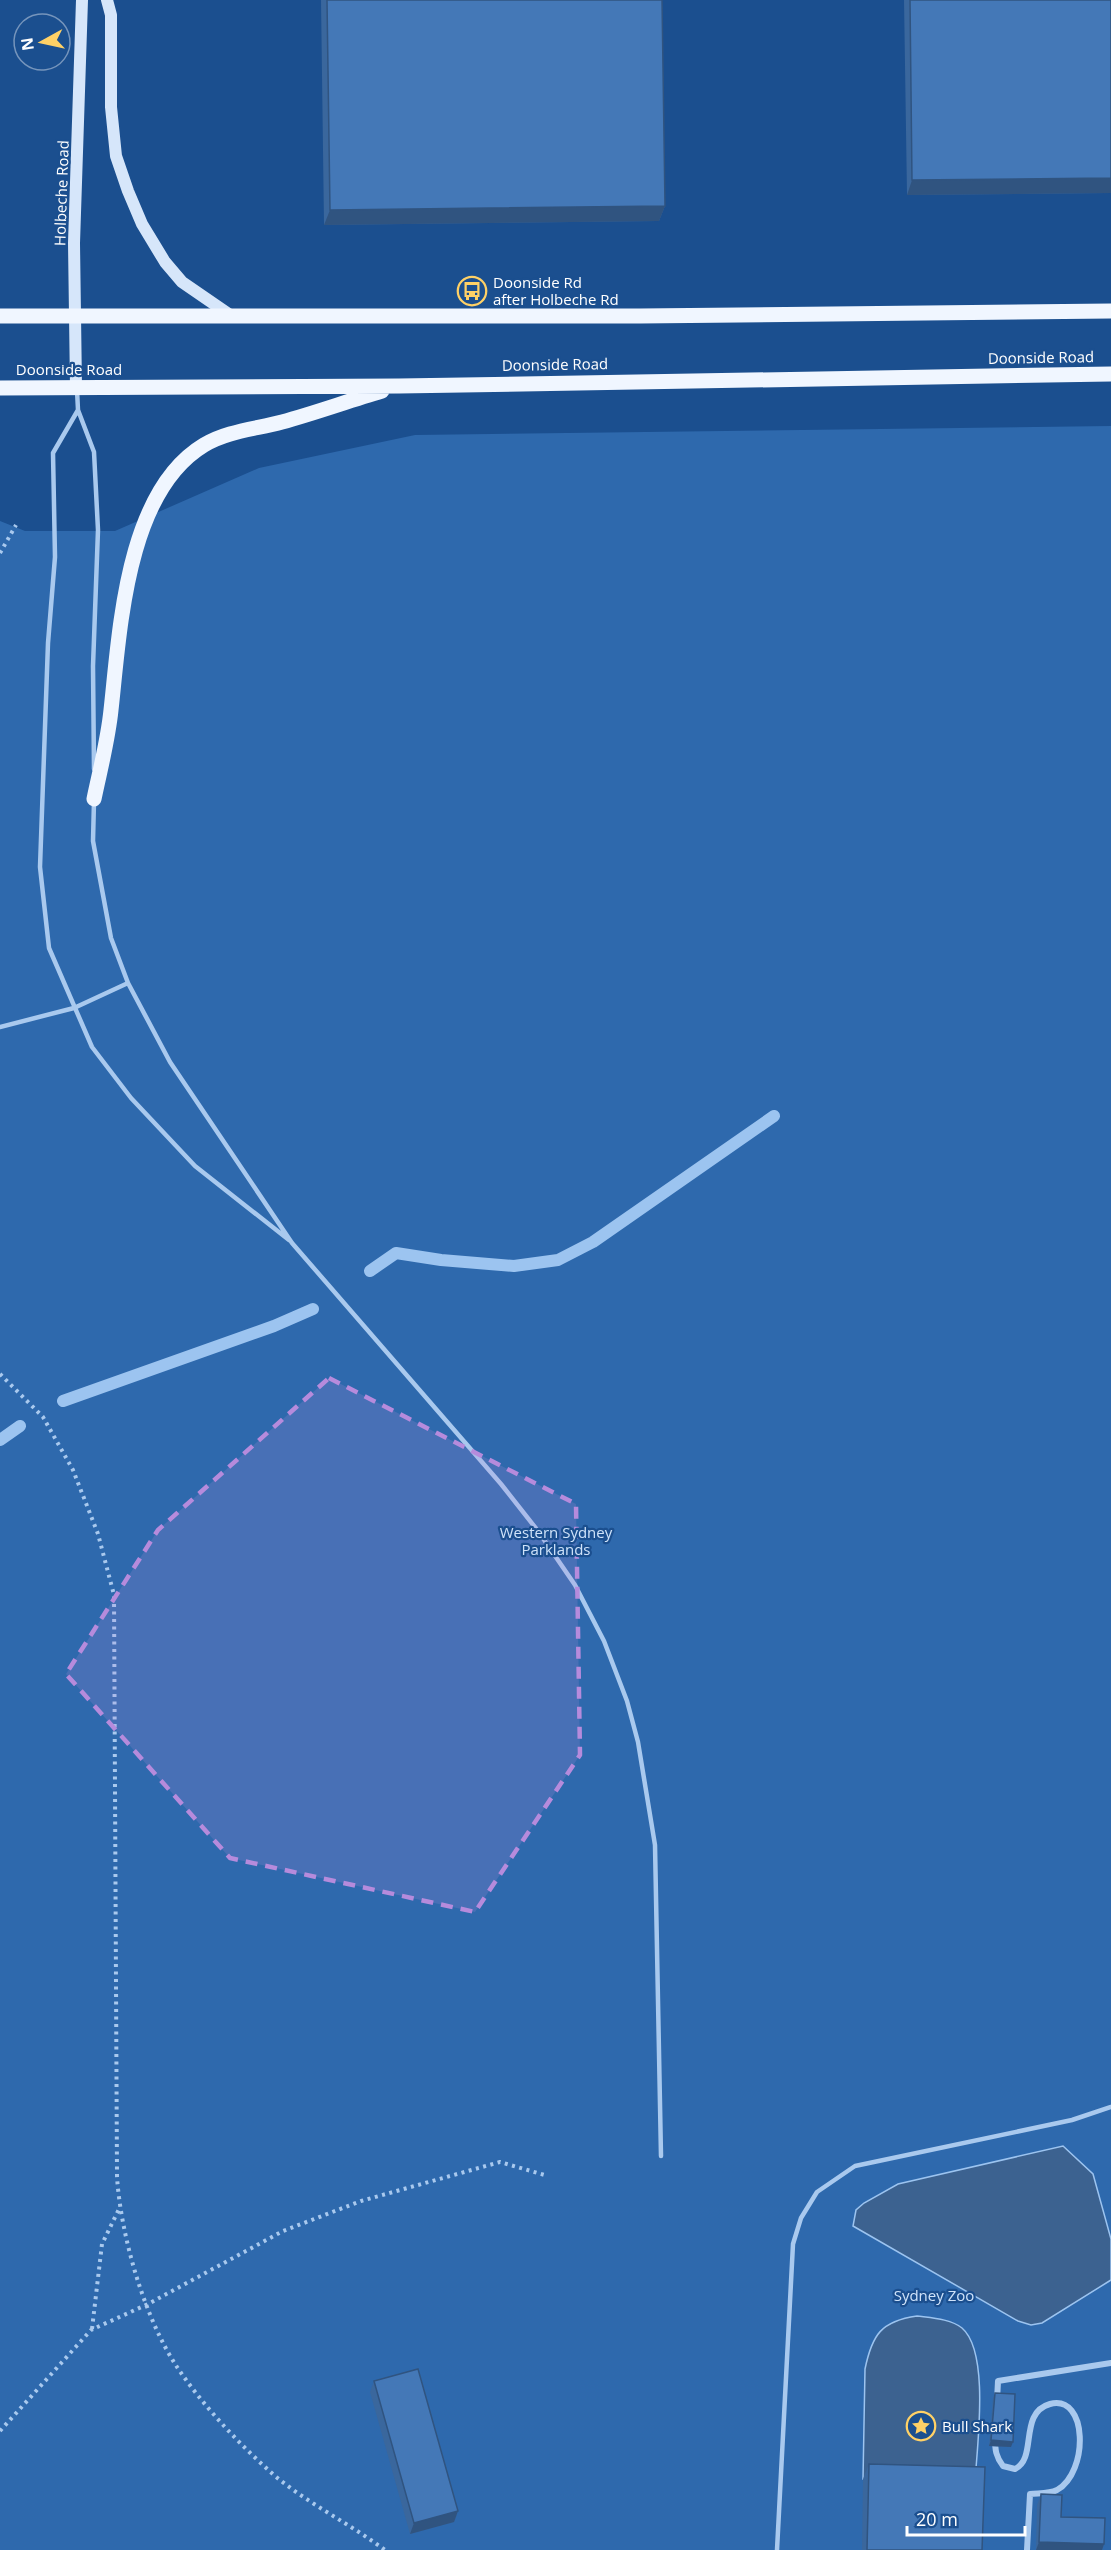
<svg xmlns="http://www.w3.org/2000/svg" width="1111" height="2550" font-family="'Open Sans',sans-serif">
<rect width="100%" height="100%" fill="#1b4f8f"/>
<path fill="#2e69ad" d="M1111,426V2550H0V521L25,531H115L259,468L415,435Z"/>
<path fill="#3c6290" stroke="#9cc4f0" stroke-width="1.5" d="M1063,2146L1093,2174L1111,2239V2280L1042,2323L1031,2325L1018,2321L853,2226L856,2210L864,2203L898,2184Z
M917,2316C932,2318 951,2319 962,2328C990,2352 977,2446 975,2482L863,2479L865,2369C872,2335 881,2321 917,2316Z"/>
<g fill="none" stroke-linecap="round" stroke-linejoin="round">
<path stroke="#9cc4f0" stroke-width="12" d="M370,1271L396,1253L441,1260L514,1266L558,1260L593,1242L774,1116
M63,1401L274,1326L313,1309
M0,1440L20,1426"/>
<path stroke="#a9c9ee" stroke-width="4" stroke-dasharray="3 4.5" stroke-linecap="butt" d="M0,553L16,525
M0,1374L43,1417L73,1470L98,1534L114,1595L117,2177C121,2236 144,2317 177,2367C204,2407 239,2444 275,2476C309,2504 350,2524 385,2550
M92,2329L102,2244L119,2209
M0,2431L91,2330L148,2304L283,2231L361,2201L500,2162L548,2176"/>
<path stroke="#a9c9ee" stroke-width="4.5" d="M77,390L78,410L94,452L98,530L93,666L94,769
M78,410L53,453L55,557L48,643L40,867L49,948L92,1047L131,1098L195,1166L289,1240
M94,801L93,841L111,938L128,983L170,1062L292,1243L501,1484L538,1531L575,1585L604,1641L627,1701L638,1742L655,1845L661,2156
M0,1027L74,1008L128,983
M777,2550L793,2244L801,2218L817,2192L855,2166L1072,2120L1111,2107"/>
<path stroke="#a9c9ee" stroke-width="6" d="M997,2401L998,2381L1111,2363
M995,2438C995,2450 996,2457 1003,2466L1015,2469C1038,2458 1018,2413 1050,2404C1088,2394 1089,2472 1057,2490C1049,2494 1039,2493 1030,2494L1027,2550"/>
<path stroke="#d6e6fa" stroke-width="12" d="M107,0L111,15V107L116,156L128,191L142,224L165,262L182,282L230,315
M76,387L74,243L82,0"/>
<path stroke="#f0f6ff" stroke-width="15" d="M0,316H640L1111,311
M0,388L399,386L1111,374
M94,799C100,770 108,740 111,710C120,629 126,492 204,445C227,431 256,429 282,422C315,413 348,401 382,391"/>
</g>
<path fill="#3a679d" d="M321,0H662L665,206L659,221L324,225Z
M904,0H1111V193L907,195Z
M374,2381L458,2511L454,2522L410,2534L370,2392Z
M995,2393L1011,2447L989,2446L993,2398Z
M869,2464L982,2550H862L863,2479Z
M1041,2494L1061,2517L1104,2544L1102,2550H1036L1037,2505Z"/>
<path fill="#305480" d="M1111,178V193L907,195L912,180Z
M665,206L659,221L324,225L330,210Z
M991,2440L1013,2442L1011,2447L989,2446Z
M458,2511L454,2522L410,2534L414,2523Z
M1039,2542L1104,2544L1102,2550H1036Z"/>
<path fill="#4478b7" stroke="#305480" stroke-width="1.5" d="M327,0H662L665,206L330,210Z
M910,0H1111V178L912,180Z
M418,2369L458,2511L414,2523L374,2381Z
M995,2393L1015,2394L1013,2442L991,2440Z
M869,2464L985,2467L982,2550H867Z
M1041,2494L1062,2495L1061,2517L1105,2518L1104,2544L1039,2542Z"/>
<path fill="#b68bdc" fill-opacity="0.2" stroke="#b68bdc" stroke-width="4.5" stroke-dasharray="12 8" stroke-linejoin="round" d="M329,1378L576,1504L580,1755L475,1912L230,1858L66,1674L158,1530Z"/>
<defs>
<g id="bus-ring" transform="scale(1.5)"><circle r="9.5" fill="#1b4f8f" stroke="#ffd166" stroke-width="1.5"/><path d="M-5-6H5V4H4V6H2V4H-2V6H-4V4H-5ZM-3.5-4V0h7V-4ZM-3.5 1.2v1.5H-2V1.2ZM2 1.2v1.5H3.5V1.2Z" fill="#ffd166"/></g>
<g id="sight-ring" transform="scale(1.5)"><circle r="9.5" fill="#1b4f8f" stroke="#ffd166" stroke-width="1.5"/><path d="M0-6L1.8-2.2L6-1.7L2.9 1.2L3.7 5.4L0 3.3L-3.7 5.4L-2.9 1.2L-6-1.7L-1.8-2.2Z" fill="#ffd166"/></g>
</defs>
<g fill-rule="evenodd">
<use href="#bus-ring" x="472" y="291"/>
<use href="#sight-ring" x="921" y="2426"/>
</g>
<g text-anchor="middle" dominant-baseline="central" stroke-width="4.5" stroke-linejoin="round" paint-order="stroke">
<g font-size="15" fill="#fff" stroke="#1b4f8f">
<text transform="translate(61 193) rotate(-88)">Holbeche Road</text>
<text transform="translate(1041 357) rotate(-1)">Doonside Road</text>
<text transform="translate(555 364) rotate(-1)">Doonside Road</text>
<text x="69" y="369">Doonside Road</text>
</g>
<g font-size="15" fill="#fff" stroke="#1b4f8f" text-anchor="start">
<text x="493" y="282">Doonside Rd<tspan x="493" dy="17">after Holbeche Rd</tspan></text>
<text x="942" y="2426">Bull Shark</text>
</g>
<g font-size="15" fill="#cfe3fa" stroke="#1b4f8f">
<text x="556" y="1532">Western Sydney<tspan x="556" dy="17">Parklands</tspan></text>
<text x="934" y="2295">Sydney Zoo</text>
</g>
</g>
<g transform="translate(42 42) rotate(262)"><circle r="28" fill="#1b4f8f" stroke="#7695bc" stroke-width="1.5"/>
<path d="M0-4.5L10 22L0 15L-10 22Z" fill="#ffd166"/>
<text y="-9" font-size="16" font-weight="bold" text-anchor="middle" fill="#ffffff">N</text>
</g>
<path d="M907 2526v9h118v-9" fill="none" stroke="#ffffff" stroke-width="3"/>
<text x="916" y="2526" font-size="18" fill="#ffffff" stroke="#1b4f8f" stroke-width="4.5" paint-order="stroke">20 m</text>
</svg>
